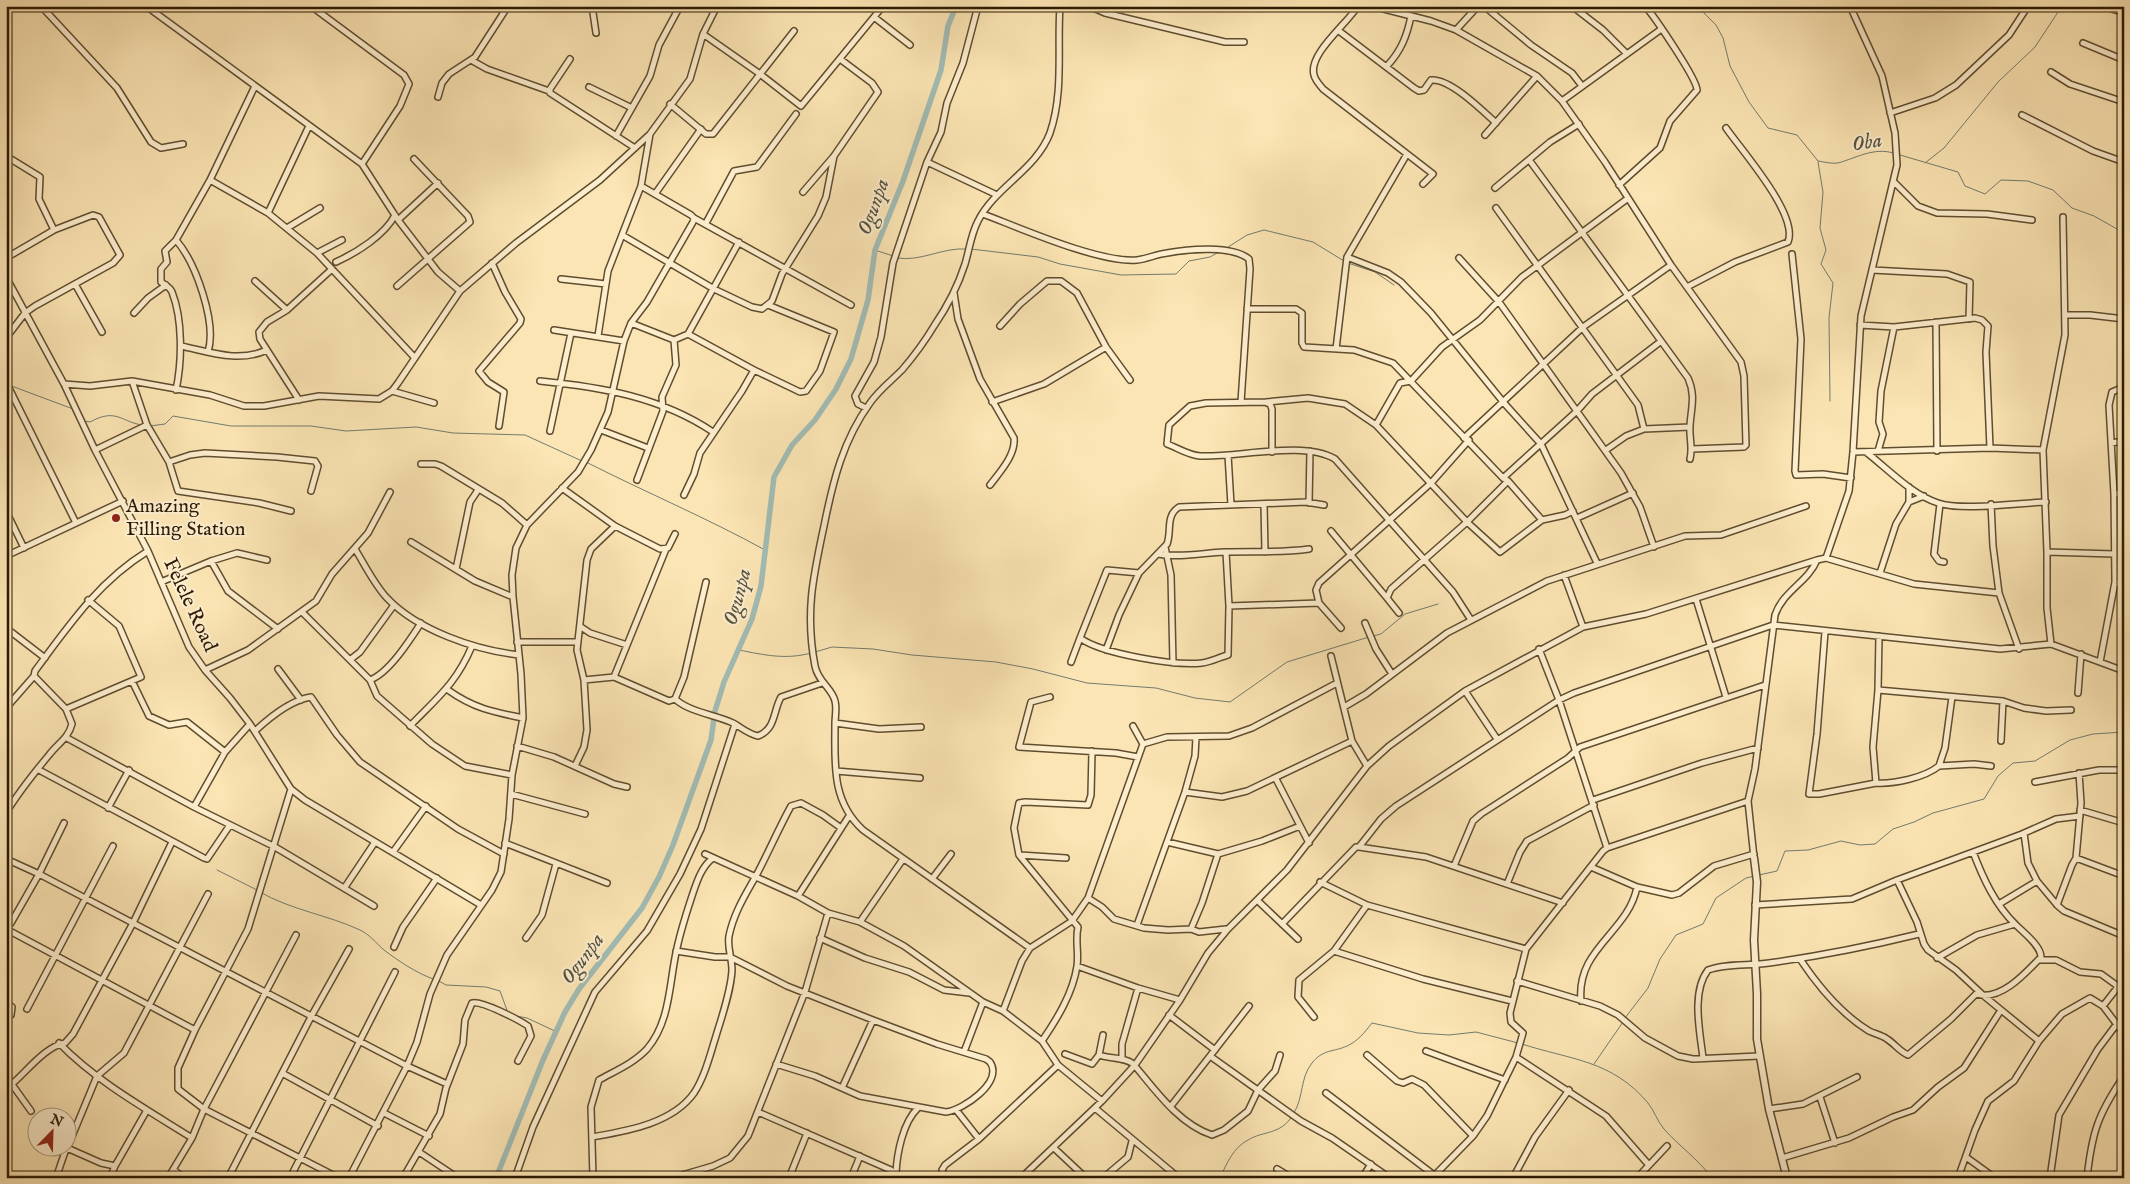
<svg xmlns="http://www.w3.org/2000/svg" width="2130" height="1184" font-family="'IM FELL English',serif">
<rect width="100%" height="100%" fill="#fce5b4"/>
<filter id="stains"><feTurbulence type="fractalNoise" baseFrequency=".004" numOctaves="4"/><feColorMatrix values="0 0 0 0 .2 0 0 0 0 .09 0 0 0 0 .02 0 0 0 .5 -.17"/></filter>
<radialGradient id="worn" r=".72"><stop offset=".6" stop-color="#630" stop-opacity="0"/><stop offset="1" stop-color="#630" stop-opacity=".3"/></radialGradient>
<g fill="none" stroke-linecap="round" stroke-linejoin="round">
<path stroke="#727c6e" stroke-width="1" d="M1697,6L1716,25L1723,38L1730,66L1749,102L1768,128L1797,135L1818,161C1824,162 1832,164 1838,163C1856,158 1874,147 1893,153
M1900,155L1958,172L1965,186L1985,194L2001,180L2028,181L2053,190L2072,208L2094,216L2124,233
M1818,162L1823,192L1820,228L1826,250L1821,264L1833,283L1829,318L1830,401
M1925,163L1944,148L1998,82L2035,47L2062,6
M971,249L1038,257L1060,264L1121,275L1176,274L1189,261L1210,257L1219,252
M1225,249L1247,235L1264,230L1313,242L1344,261
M875,250L893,256
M897,258C921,262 943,247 967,249
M1348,263L1375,272L1394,285
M9,385L73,409
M84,421L90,422C117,407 122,423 143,425
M150,426L165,424L173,416L231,426H311L346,431L416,427L453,433L525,435L582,461
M586,462C645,492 707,518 765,550
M1373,636L1381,634L1405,614L1438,604
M739,650C764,655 786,660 811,653
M815,652L832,647L873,649L912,655L996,662L1033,669L1087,683L1156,688L1195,698L1230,702L1287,662L1369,637
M217,870L257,890
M1759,875L1777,871L1785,851L1808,850L1841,841L1860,845L1875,844L1893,829L1914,822L1933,813L1984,799L1998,776L2013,763L2035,761L2070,740L2093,734L2124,732
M260,892C291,910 328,915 360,930C369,934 377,944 384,950C400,962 415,972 433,979
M437,980L446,985L486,987L500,991L508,1013
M516,1016L527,1018L557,1032
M1625,1018L1648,988L1660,959L1676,935L1703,924L1716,898L1746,878L1755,876
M1522,1044C1571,1060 1612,1060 1648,1103C1654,1110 1657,1121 1664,1129C1679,1146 1698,1159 1712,1178
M1594,1064L1623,1022
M1294,1113C1304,1096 1300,1078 1312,1063C1323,1049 1334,1052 1347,1046C1358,1041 1364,1033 1372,1023L1418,1033L1449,1035L1476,1032L1518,1043
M1220,1178C1227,1163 1233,1148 1248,1140C1262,1131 1281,1135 1292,1116"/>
<path stroke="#a2bdb6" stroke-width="5.5" d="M496,1178L543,1060L565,1012L579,989L642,908L659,877L673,845L711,740L715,711L724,682L752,619L761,586L774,477L792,445L815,420L836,389L851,359L868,300L875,250L903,181L941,70L948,26L956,6"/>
<g stroke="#5f4d2f" stroke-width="8">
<path id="minor" d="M41,6L117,88L151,142L161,148L183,144
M146,6L362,164L398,220L438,272L460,291
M311,6L404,75L409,84L400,106L362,164
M592,6L596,33
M1060,6C1057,48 1064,92 1050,133C1036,170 995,187 978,221C971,234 969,251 965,264C958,286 947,307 934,326C925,341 914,356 902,370C891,381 879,390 870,403C843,440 833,481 824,526C813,577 805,613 815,666C818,682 832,688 835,701C837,708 835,716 835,724C835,763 831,801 863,830L1030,948L1022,961L1003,1011L1042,1041L1058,1065L1102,1101L1135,1065L1180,1000L1208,953L1228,929L1287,870L1367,766L1389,746L1465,691L1583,627L1646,614L1817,560
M1089,6L1105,13L1225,42H1244
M1358,6C1347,24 1308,54 1314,75C1315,80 1319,84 1323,89L1433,174L1423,184
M1372,6L1431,21L1456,30L1537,76L1562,101L1605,162L1671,265L1741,362L1744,376L1746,445L1744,447L1692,449
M1484,6L1531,45L1572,73L1582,86
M1572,6L1603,30L1627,54
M2112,9L2124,12
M874,17L910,45
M1456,30L1478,6
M1339,31L1414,88L1419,91L1424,90L1431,80C1450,78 1483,111 1496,123
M703,34L760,74L801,106L883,6
M2083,43L2124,60
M570,59L550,89V93L635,148
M471,60L487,69L549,91
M1387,66C1401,51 1407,36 1411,16
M2051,72L2070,84L2124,102
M589,87L632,108
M438,97L442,83L449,74L475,57L508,6
M1562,101L1660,30
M670,104L706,134H713L794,31
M1890,113L1935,98L1956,85L2009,35L2028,6
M2022,115L2093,151L2124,162
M1485,135L1537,76
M616,136L650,76L659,45L680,6
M6,156L40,177L39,199L54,230
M1530,161L1688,378C1696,396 1691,408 1690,426C1689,438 1693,447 1690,459
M927,162L997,195
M210,180L268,213L317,253L415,358
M1894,182L1918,206L1937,213L1987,214L2032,220
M1619,185L1660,148L1670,121L1697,90C1697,79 1654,16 1645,6
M1495,188L1550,142L1579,124
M803,192L834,156L878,92L872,83L840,59
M655,194L701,129
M1496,208L1638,405L1644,429
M268,213L309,126
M983,214C1020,228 1099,263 1137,260C1147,259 1157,254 1167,253C1188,249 1232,245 1249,259L1250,269L1241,402
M694,218L851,305
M398,220L438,183
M706,223L734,171L757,167L796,114
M287,228L320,208
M622,235L714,289L752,307L762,309L772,301L782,274L818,216L826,197L834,156
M176,240C196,263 217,323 208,352
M317,253L342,240
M1792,254L1801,339L1795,471L1796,475L1823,474L1851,478
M1347,257L1388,273L1401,282L1431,313L1504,403L1541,444L1597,563
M6,258L54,230L93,215L99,217L120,255L113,263L35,306L25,313L6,338
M1459,258L1499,302L1621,473L1640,507L1654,547
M336,262C356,253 385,235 395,215
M492,263L505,292L521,319L520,323L479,371L488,382L504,392L499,426
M1872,270L1947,274L1970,282L1969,319
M6,277L64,384L95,450L148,551L189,647L205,670L230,698L250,724L291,789L305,800L481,905
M561,279L606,284
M255,281L287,310
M75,284L102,332
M397,286L470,222L468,216L414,159
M1687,287L1735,262L1788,242C1799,215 1742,151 1726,128
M954,293L958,319L980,379L1014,438C1016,455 999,473 990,485
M1247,309H1296L1302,313V343L1304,347L1354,350L1393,363L1503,478L1508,481L1542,520
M134,313L148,298L166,285
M2065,315H2090L2124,319
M1936,322L1937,451
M631,323L674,340L688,334L754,370L800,392L806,391L820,371L834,332L768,305
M1860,325L1894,327L1975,318L1982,320L1988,326L1986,352L1990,448
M1000,326L1020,304L1047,281H1061L1077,293L1106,347L1130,380
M554,330L624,341
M688,334L739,242
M598,336L608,271L641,186
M181,346C210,352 238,363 267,350
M1336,349L1347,257L1407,154
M132,381L147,425L169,462L178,491L259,503L291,511
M540,381C601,387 661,397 713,432
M6,382L76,523
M64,384L90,386L132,381L210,395L244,406H264L319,396L379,399L392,391L398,383L460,291L516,243L600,180L649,135
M176,390C182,362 183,320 172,292C170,287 165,285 161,282V269L167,262L165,251L176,240L210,180L255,86
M392,391L434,403
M299,400L260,339L259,332L267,322L287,310L332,269
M992,402L1044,384L1106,347
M1267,403L1270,404L1272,409V452
M866,408L858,404L855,396L874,362L881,337L893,263L927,162L941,132L947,103L963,63L978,6
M1376,425L1400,383L1411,381L1442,347L1480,320L1522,277L1627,199
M601,430L648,448
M550,431L571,333
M1464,438L1583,327L1671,265
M2111,443L2124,441
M95,450L147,425
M1606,450L1626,436L1644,429L1690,427
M1878,451L1883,434L1879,422L1881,391L1894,327
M1853,452L1990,448L2043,450
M1866,452C1889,470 1911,494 1938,503C1961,511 2019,503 2046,502
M1228,455L1231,505
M169,462L190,455L205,453L277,457L315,461L318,466L311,491
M421,464H435L441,466L502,503L527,525
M1503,478L1577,411L1592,394L1660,342
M637,480L663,411L662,397L676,365L674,340
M1909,487V502
M562,488L615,526L660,549L668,548L675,534
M2114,494L2124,493
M684,495L694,474L700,453L742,391L754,370
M1309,503L1310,451
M1264,504L1265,552
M1940,504L1934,554L1939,561L1944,562
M1991,504L1993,546L1999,593L2019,649
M6,511L24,548
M1577,518L1633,493
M1331,531L1387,598
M411,542L475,581L513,597
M1165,547L1171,575L1173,663
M355,549C365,565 374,584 387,598C417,630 475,650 519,655
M1226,552L1229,606L1228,655C1220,657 1211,662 1202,663C1175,666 1102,654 1080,638L1107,570L1139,573L1167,544C1172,531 1165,516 1179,507L1306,502L1324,505
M2047,552L2114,554
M1158,554C1179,558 1203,553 1224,552C1253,551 1281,553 1309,549
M6,556L123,501
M1826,558L1914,584L1999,593
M211,561L228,591L278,629
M456,569L470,502L478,490
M1880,573L1896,524L1909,502L1924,496
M1564,575L1583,627
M161,582L211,561L237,553L267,560
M2115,582L2124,584
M1696,599L1726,697
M1319,603L1316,590L1319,583L1431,483L1469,440
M1229,606L1319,603L1341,628
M302,612L370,680L377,696L432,744L465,766L512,775
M1399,613L1387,598L1391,589L1467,522L1508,481
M1471,620L1453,592L1335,459C1304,440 1237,458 1200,456C1188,455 1178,448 1167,444L1169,425L1190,406L1206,403L1266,402L1308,398L1345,404L1376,425L1467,522L1500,552L1542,520L1565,515L1573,511
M1365,623L1376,649L1392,674
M581,627L590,633L627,645
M6,628L45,658
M1825,632L1817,734L1809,794H1819L1876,783
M1879,636L1878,690L1873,747L1876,783C1894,784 1924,778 1939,766L1945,748L1952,697
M517,642H578
M2051,644L2047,608V552L2043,450L2065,335L2063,217
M1539,649L1559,700L1607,848
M1106,650L1119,615L1139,573
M1331,656L1352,741L1367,766
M351,659L360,652L394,605
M1071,662L1080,638
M2100,662L2115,582L2114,494L2109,405L2112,392L2124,387
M278,669L301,700
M205,670L248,650L316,601L332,574L368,533L390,492
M614,677L666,549
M370,680C389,673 410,640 421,623
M584,680L614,677L669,701L675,699L684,677L706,582
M132,681L149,716L169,725L187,722L225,752
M448,690C473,708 493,712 523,718
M1878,690L2003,701L2024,708L2046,711L2071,710
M1465,691L1497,739
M2078,693L2081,654
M1050,697L1031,702L1019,747L1116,753L1138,757
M675,699C691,713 714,714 733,723C742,728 748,734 758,736C776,729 773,711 781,697L822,683
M1344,707L1366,694L1447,633L1547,581L1685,536L1721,535L1806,506
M6,708L34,676
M66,709L141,677L119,626L88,600
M835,723L879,729L921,727
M410,726C437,698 456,684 472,646
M1133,726L1143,744
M255,731C269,718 291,700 311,697L337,735L360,762L458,829L504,854
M67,738L194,807L275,847L374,906
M2001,741L2003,701
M517,746L554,757L614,784L627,787
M575,766L584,747L587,730L584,680L577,650L587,560L591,549L615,526
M1939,766L1974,764L1991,766
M39,770L204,858L207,859L230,825
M836,771L920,778
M1276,779L1309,843
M2035,782L2099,770H2124
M291,789L248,929L195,1030L178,1068V1089L204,1109L339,1178
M1185,792L1222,797L1247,791L1352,741
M511,794L585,814
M1593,800L1702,763L1758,748
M194,807L225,752L250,724
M108,808L129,770
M2080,810L2124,823
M6,813C18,793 34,773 49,755C58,743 68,739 72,724L66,709L34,676L35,671C69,625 99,581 148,551
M2024,833L2028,863L2037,881
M1167,842L1218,854L1262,841L1300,826
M505,843L607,883
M1359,847L1426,857L1563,903
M393,852L426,806
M705,854L798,896L828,913L860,922L904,946L983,1002L1003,1011
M1020,855L1066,858
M1754,858L1748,801L1755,769L1775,615C1783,591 1808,582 1817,560L1826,558L1849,491L1853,452L1861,316L1897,165L1895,133L1882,76L1850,6
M2076,858L2124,876
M6,859L39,874L407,1066L447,1084
M1454,866L1473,821L1481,814L1568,758L1580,747L1765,685
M1591,867L1637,887L1672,895L1679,893L1714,866L1754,854
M932,879L951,854
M1897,880L1917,922L1924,944L1928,950L1956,970L1984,996L2039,1041
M1320,882L1367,905L1526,949
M1507,884L1520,852L1527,841L1594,805
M345,887L375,842
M798,896L849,816
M1088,898L1102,907L1114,919L1144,928L1168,930L1191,929L1199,932L1226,929
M1257,900L1298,939
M1999,904L2037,881L2057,905L2064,911L2124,936
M1755,905L1852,899L1897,880L2022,834L2056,819L2080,816
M2057,905L2072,865L2076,858L2081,803L2079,773
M860,922L903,859
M11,923L39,874L64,823
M1282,924L1356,847H1359L1381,819L1396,806L1559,700L1574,693L1773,625L2000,649L2051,644L2124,671
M1137,925L1185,792L1195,756L1196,737
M6,929L195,1030
M1191,929L1202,903L1218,854
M526,938L542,915L556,864
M820,938L865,958L909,972L944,990L969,993
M394,947L403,927L437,878
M1030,948L1072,921L1088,898L1143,744L1167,737L1229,736L1252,728L1337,683
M676,951L715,957H730L787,986L873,1020L937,1044L986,1059L990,1062C1004,1082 963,1110 946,1112L860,1096L815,1076L776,1064
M1334,951L1423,979L1512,1001
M1937,958L1977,935L2015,924
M1800,959C1818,986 1841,1014 1869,1031C1875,1034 1882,1035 1887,1039C1895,1044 1899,1051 1908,1055L1951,1019L1976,994C2000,1002 2026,973 2041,957C2041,946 2024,933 2016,925C1995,905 1983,878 1973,852
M2039,960H2056L2080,972L2101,974L2119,987
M1077,966L1138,988L1180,1000
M1517,981L1600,1006L1618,1015L1645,1038L1678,1056L1693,1059L1759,1056
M1581,1001C1576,948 1628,933 1637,887
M6,1002L12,1007L11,1015L6,1018
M2103,1006L2124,979
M27,1009L113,846
M1169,1015L1215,1050
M1314,1017L1298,997L1299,980L1334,951L1367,905
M1042,1041C1057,1019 1073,993 1077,966C1079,953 1075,940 1078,927L1019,855L1014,828L1019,803L1025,802L1088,805L1091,795L1092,751
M59,1043C97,1082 146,1109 192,1138
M1426,1051L1505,1080
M964,1052L983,1002
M1065,1054L1092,1064L1099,1055C1109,1059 1128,1057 1135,1066C1156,1091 1179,1124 1212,1135L1224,1130L1248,1111L1258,1090L1275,1071L1280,1055
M1099,1055L1103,1035
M1367,1055L1397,1081L1403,1083L1412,1079L1424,1085L1473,1136
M1210,1056L1301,1121L1332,1138L1390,1178
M1516,1057L1606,1116L1648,1164
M1703,1058C1700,1032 1691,992 1708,970C1726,963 1750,966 1769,963C1820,956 1870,946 1919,934
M1122,1059V1044L1138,988
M282,1073L378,1126
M6,1076L31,1111
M12,1084C27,1071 46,1046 65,1043L73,1034L133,923L172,842
M842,1088L873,1020
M1326,1093L1434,1175
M1820,1097L1835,1143
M1171,1106L1249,1006
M1095,1108L1179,1178
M1769,1109L1803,1104L1857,1077
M957,1111L979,1139
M758,1112L891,1170L899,1178
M384,1113L429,1136
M592,1137C626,1131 672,1124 694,1093C705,1076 710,1055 716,1036C722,1016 731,991 732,970C732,958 727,947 729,936C734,912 746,894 757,874C769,851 779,828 791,806L801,803L823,815L841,828
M68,1146L97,1076L124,1053L208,894
M67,1148L101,1163L115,1166
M1054,1148L1086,1178
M419,1152L455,1176
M1966,1157L1995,1178
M1782,1158L1849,1138L1893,1117L1913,1110L1938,1087L1964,1068L2001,1010
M1277,1169L1292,1178
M174,1170L184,1178
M896,1173C897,1153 903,1122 918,1108
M56,1178L67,1146
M110,1178L115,1166L147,1110
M168,1178L192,1138L204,1109L296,935
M228,1178L312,1015L349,949
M290,1178L395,972
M349,1178L407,1066L417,1042L430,994L447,955L492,890L501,872L509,819L512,775L523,718L521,674L513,597L512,575L516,548L527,525L578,472L591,450L608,412L624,341L631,323L647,302L693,222L694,218L691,215L641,186L650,134L690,79L703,34L717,6
M403,1178L440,1114L446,1088L463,1044L465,1020L472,1003C481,1000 519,1020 528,1026L531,1036L518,1061
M515,1178L533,1127L595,992L647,931L680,874L701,829L735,724
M593,1178L591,1107L599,1080C615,1071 634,1063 647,1049C671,1021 669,982 677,948C681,930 687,911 693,893C697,881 702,866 713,858
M672,1178L713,1166L730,1158L748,1136L805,992L828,913
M789,1178L807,1133
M851,1178L860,1156
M945,1178L942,1170L945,1165L979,1139L1058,1065
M1021,1178L1102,1101
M1103,1178L1128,1157L1132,1141
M1362,1178L1371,1164
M1432,1178L1473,1136L1487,1116L1516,1057L1523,1033L1511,1022L1510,1013L1526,949L1603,851L1607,848L1748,801
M1513,1178L1535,1137L1569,1090
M1637,1178L1667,1146
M1958,1178L1975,1130L1988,1101L2014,1081L2039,1041L2062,1014L2090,998L2103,1006L2124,1034
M2050,1178L2059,1115L2098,1049L2116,1025
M2087,1178C2092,1132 2098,1114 2124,1076"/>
</g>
<g stroke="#5f4d2f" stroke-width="9">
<path id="tertiary" d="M1754,858L1757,882L1754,940L1757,994V1039L1769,1109L1787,1178"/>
</g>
<use href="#minor" stroke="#fdeece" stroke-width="5"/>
<use href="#tertiary" stroke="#fdeece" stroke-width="6"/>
</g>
<circle fill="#8f2418" stroke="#fdeece" stroke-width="2" cx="116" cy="518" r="5"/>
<g text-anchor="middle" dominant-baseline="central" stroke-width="4" stroke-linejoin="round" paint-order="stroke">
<g font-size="20" fill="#2b1a03" stroke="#fdeece" text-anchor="start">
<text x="126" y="506">Amazing<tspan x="126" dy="23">Filling Station</tspan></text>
</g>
<g font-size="20" fill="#2b1a03" stroke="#fdeece">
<text transform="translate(190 605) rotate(65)">Felele Road</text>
</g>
<g font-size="21" font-style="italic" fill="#555342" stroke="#fdeece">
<text transform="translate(1867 143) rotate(-9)">Oba</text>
<text transform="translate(874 207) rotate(-70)">Ogunpa</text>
<text transform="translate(738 597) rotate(-75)">Ogunpa</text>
<text transform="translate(583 959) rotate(-53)">Ogunpa</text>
</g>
</g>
<rect width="2130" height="1184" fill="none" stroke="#fce5b4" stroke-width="25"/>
<rect x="8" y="8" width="2115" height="1169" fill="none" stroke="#2b1a03" stroke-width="2.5"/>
<rect x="12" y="12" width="2105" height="1159" fill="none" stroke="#2b1a03"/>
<g transform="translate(52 1132) rotate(23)"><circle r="24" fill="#fdeece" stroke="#a9997d"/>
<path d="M0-4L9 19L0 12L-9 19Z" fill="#8f2418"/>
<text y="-8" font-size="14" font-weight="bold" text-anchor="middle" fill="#2b1a03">N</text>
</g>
<rect width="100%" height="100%" filter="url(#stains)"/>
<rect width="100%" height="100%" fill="url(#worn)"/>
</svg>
